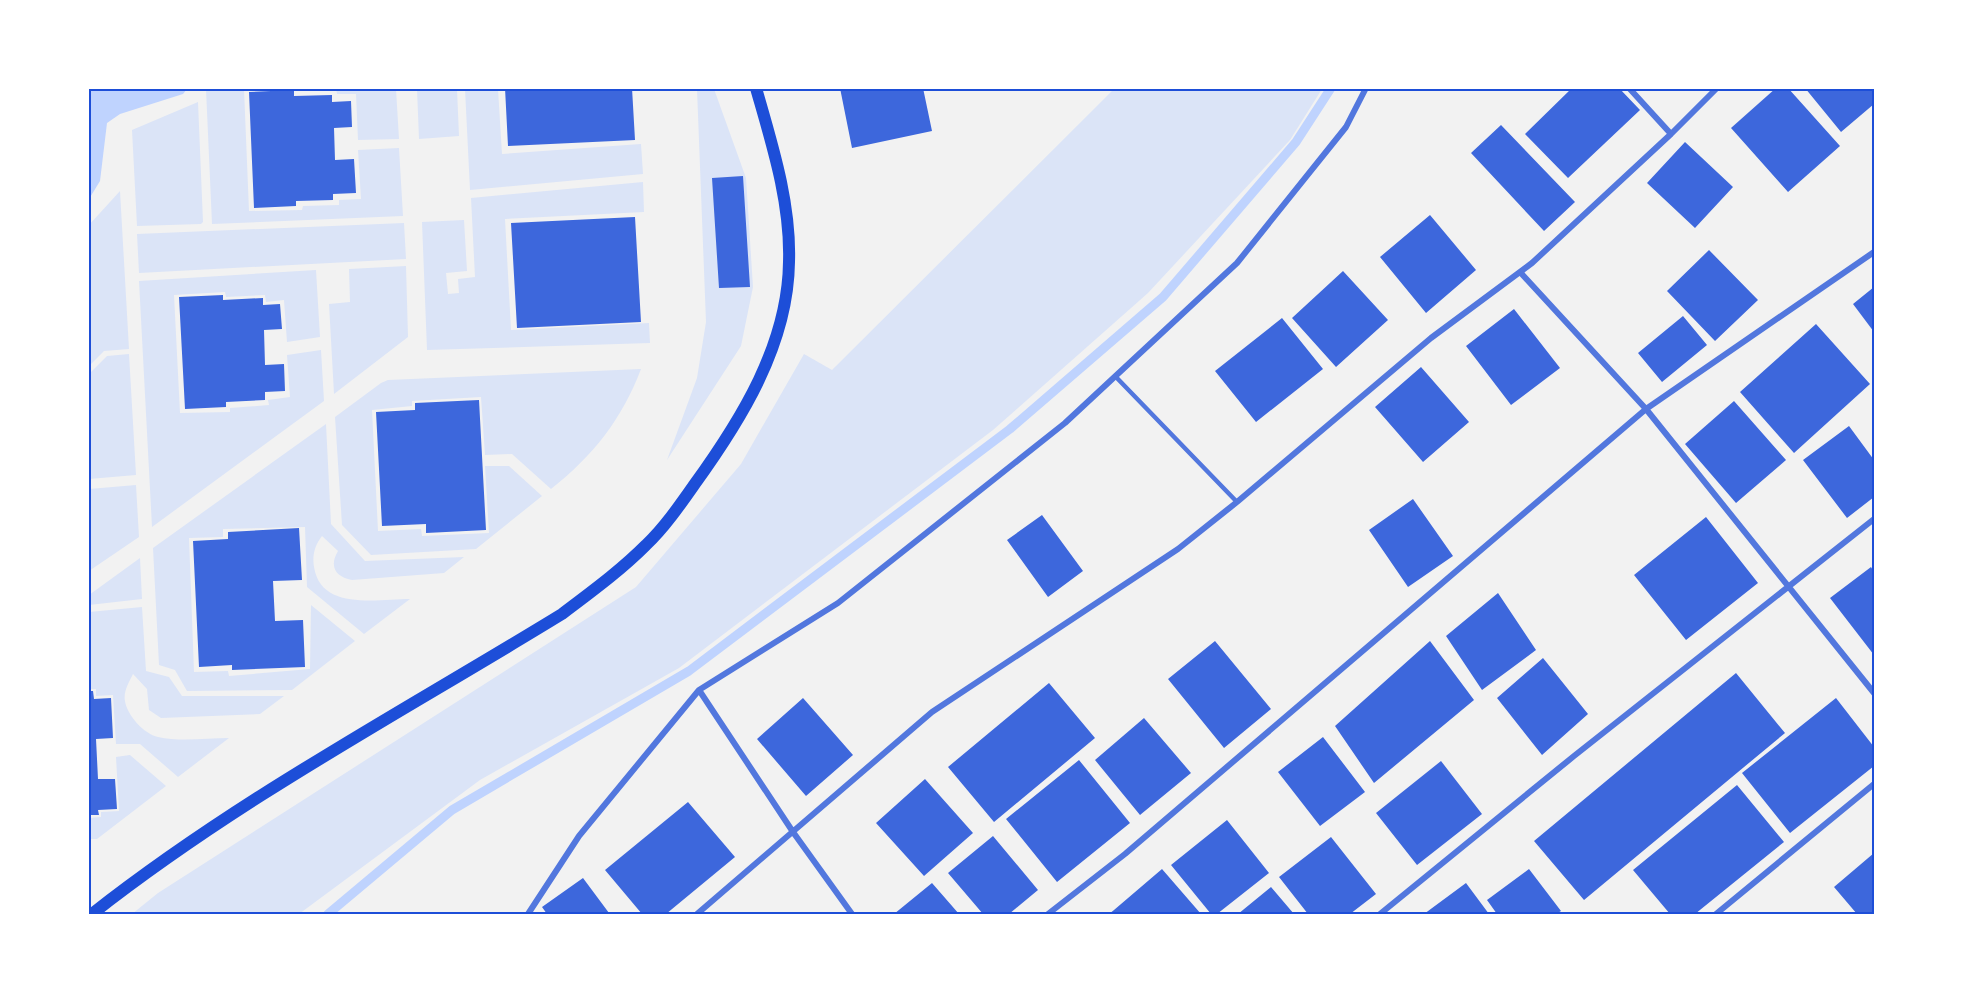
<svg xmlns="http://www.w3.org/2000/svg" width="1963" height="1003" font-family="'Work Sans',sans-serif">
<rect width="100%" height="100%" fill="#f2f2f2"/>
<path fill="#dbe4f7" d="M206,89H244L249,211L302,210L303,206L339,205V200L361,199L358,150L399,148L403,216L212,224Z
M298,89H396L399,139L358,140L356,94H337L336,89Z
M417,89H457L459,136L419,139Z
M465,89H498L502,154L641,144L643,174L470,190Z
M697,89H714L746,178L753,287L741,346L667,460L697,378L706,322Z
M1114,89H1322L1290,140L1148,293L993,430L679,668L480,780L299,914H132L158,893L636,587L741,464L804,354L832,370Z
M198,102L203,222L201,224L137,226L132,130Z
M643,182L644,212L505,219L511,330L649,323L650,343L427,350L422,222L464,220L467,271L446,273L448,294L459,293L458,279L475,277L471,198Z
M120,191L129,349L104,351L89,366V225Z
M404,223L406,259L139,273L137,234Z
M406,266L408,337L334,394L329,304L350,302L349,269Z
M316,270L320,337L287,342L284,300L266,302L265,295L226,297L225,292L174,295L180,413L230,412V408L269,405L268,400L290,397L287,355L321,350L324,401L152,527L139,281Z
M129,354L136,475L89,479V374L107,356Z
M641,369C622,419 593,456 551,489L512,454L485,455L481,397L412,401V406L372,410L378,531L421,529L422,536L489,533L485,466H509L542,496L476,549L371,555L342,525L335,417L381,383L388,380Z
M326,424L331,524L365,561L464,557L444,573L352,580C335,577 329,566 338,551L322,536C315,545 312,555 314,567C321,611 377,599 410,599L364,634L307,587L305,527L223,529V537L189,538L194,672L228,671L229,676L310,669L311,605L355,641L292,690L187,691L175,670L159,665L153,548Z
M136,485L139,537L89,571V489Z
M140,558L142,599L89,605V595Z
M142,607L146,671L169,677L182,696H284L260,714L161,718L149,710L147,689L133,674C129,682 123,692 125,701C127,715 144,734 158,737C180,742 207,738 229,738L178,777L140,744H116L113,695L96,696V689H89V612Z
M130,755L166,786L97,839H89V818L101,817V812L119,811L116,757Z"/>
<path fill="#bfd3fe" d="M89,88L187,89L183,94L120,114L107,123L100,181L89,199Z"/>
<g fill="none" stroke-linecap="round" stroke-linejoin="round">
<path stroke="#bfd3fe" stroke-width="9" d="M328,914L452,810L689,671L1010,429L1163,297L1296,142L1331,88"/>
</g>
<path fill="#3d67dc" d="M505,88H632L635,140L508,146Z
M840,88H923L932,131L852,148Z
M1572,88H1619L1640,110L1568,178L1525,134Z
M1776,88H1788L1840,146L1788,192L1731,128Z
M1805,88H1874V104L1841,132Z
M294,90V96L332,95V102L351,101L352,127L334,128L335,160L354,159L356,193L333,194V200L296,201V206L254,208L249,92Z
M1501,125L1575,202L1544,231L1471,153Z
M1685,142L1733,187L1695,228L1647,183Z
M743,176L750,287L719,288L712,178Z
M1430,215L1476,270L1426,313L1380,257Z
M635,217L641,322L517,328L511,223Z
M1709,250L1758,300L1715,341L1667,291Z
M1343,271L1388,320L1336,367L1292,318Z
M1874,287V332L1853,304Z
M223,295V300L263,298V305L280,304L282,329L264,330L265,365L284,364L285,391L265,392V400L226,402V407L185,409L179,297Z
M1514,309L1560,368L1511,405L1466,346Z
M1683,316L1707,345L1662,382L1638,353Z
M1282,318L1323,369L1256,422L1215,371Z
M1816,324L1870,384L1794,453L1740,392Z
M1421,367L1469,422L1423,462L1375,407Z
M479,400L486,530L426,533V524L382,526L376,412L415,410V403Z
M1734,401L1786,460L1736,503L1685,444Z
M1849,426L1874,460V497L1847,518L1803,460Z
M1413,499L1453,556L1408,587L1369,530Z
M1042,515L1083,571L1048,597L1007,540Z
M1706,517L1758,583L1686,640L1634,575Z
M299,528L302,580L273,581L275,621L303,620L305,667L232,670V665L199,667L193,541L228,539V532Z
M1871,567L1874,572V655L1830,598Z
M1498,593L1536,650L1482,690L1446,636Z
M1215,641L1271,709L1224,748L1168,679Z
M1430,641L1474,700L1374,783L1335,726Z
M1543,658L1588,714L1542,755L1497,698Z
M1736,673L1785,733L1584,900L1534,841Z
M1049,683L1095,738L994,822L948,767Z
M88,691H93L94,699L111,698L113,738L96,739L98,779H115L117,809L98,810L99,815H88Z
M803,698L853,755L806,796L757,739Z
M1836,698L1874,747V766L1790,833L1742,773Z
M1144,718L1191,773L1140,815L1095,760Z
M1323,737L1365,792L1320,826L1278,772Z
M1079,760L1130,823L1057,882L1006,819Z
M1441,761L1482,814L1417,865L1376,813Z
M925,779L973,833L924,876L876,823Z
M1737,785L1784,842L1695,914H1670L1633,870Z
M688,802L735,857L666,914H642L605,870Z
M1227,820L1269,873L1217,914H1211L1171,865Z
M993,836L1038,890L1009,914H983L948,873Z
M1331,837L1376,894L1350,914H1308L1279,877Z
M1874,853V914H1857L1834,887Z
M1162,869L1201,914H1109L1114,910Z
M1529,869L1561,911L1556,914H1497L1487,900Z
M583,878L609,913L547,914L542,907Z
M932,883L959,914H894Z
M1466,883L1489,914H1424Z
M1271,887L1294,914H1238Z"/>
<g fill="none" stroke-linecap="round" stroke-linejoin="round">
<path stroke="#5277de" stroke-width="4.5" d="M1115,376L1237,502"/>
<path stroke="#5277de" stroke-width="6" d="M1629,88L1671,134
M1520,272L1646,409L1874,693
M699,690L793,832L852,914
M528,914L579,836L699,690L838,603L1065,423L1237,263L1346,127L1366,88
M697,914L932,712L1178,549L1237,502L1431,338L1532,263L1671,134L1717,88
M1048,914L1125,854L1646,409L1874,252
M1380,914L1574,756L1874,519
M1716,914L1874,784"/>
<path stroke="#1d4ed8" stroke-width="12" d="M92,914C238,799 404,711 562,614C591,592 620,571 646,545C664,528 680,505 694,485C741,420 788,345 789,262C791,203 772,144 756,88"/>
</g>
<rect width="1963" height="1003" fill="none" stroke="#ffffff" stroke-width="180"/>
<rect x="90" y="90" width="1783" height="823" fill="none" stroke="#1d4ed8" stroke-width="2"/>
</svg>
